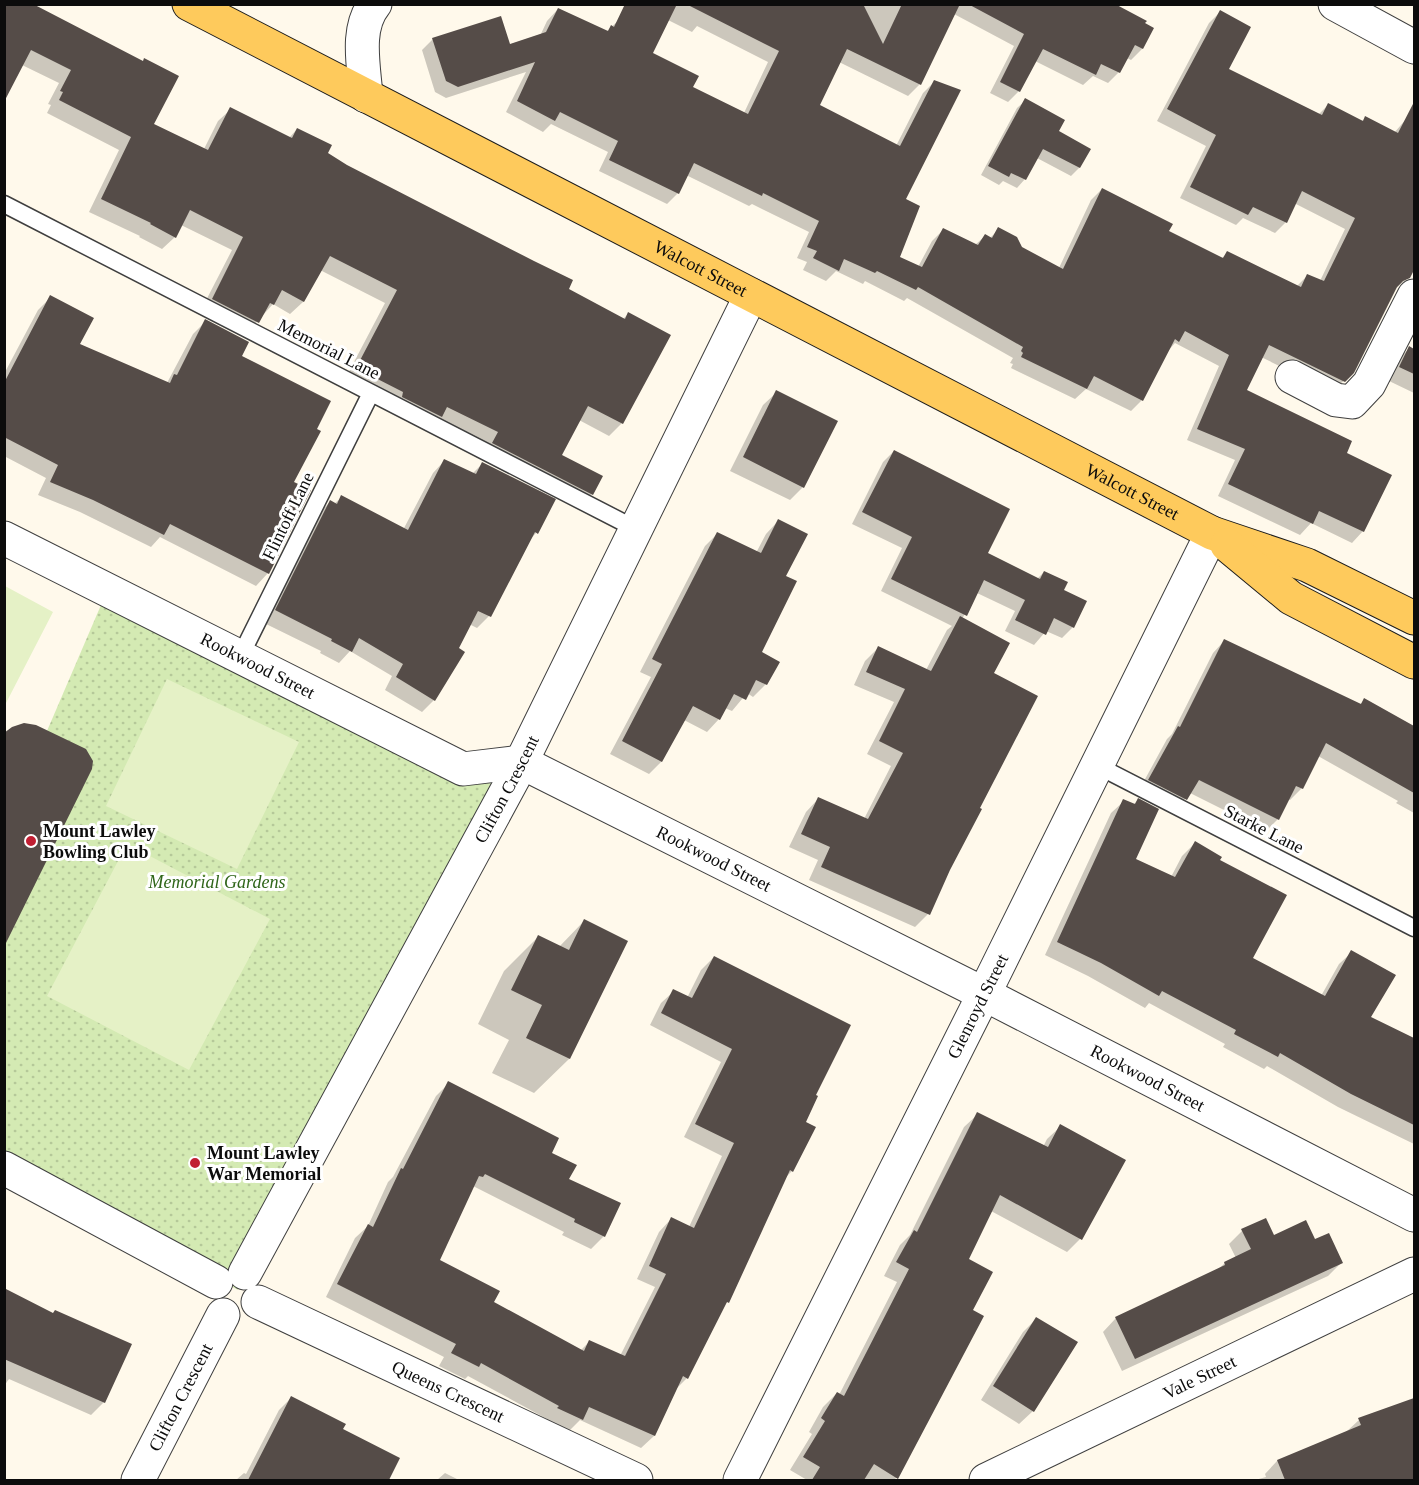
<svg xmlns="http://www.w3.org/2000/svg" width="1419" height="1485" font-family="'Times New Roman',serif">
<defs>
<pattern id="park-dots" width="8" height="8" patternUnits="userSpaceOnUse" patternTransform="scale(1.5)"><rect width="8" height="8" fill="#d4eab3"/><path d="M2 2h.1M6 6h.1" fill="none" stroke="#b5c899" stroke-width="1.8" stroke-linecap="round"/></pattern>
</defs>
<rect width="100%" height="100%" fill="#fff9eb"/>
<path fill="url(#park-dots)" d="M107,591L513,779L238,1290L5,1166V829Z"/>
<path fill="#e5f1c6" d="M5,586L53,612L5,705Z
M167,679L299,742L237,869L106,806Z
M127,844L270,919L189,1070L47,996Z"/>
<path fill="#0003" fill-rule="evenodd" d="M4,4L152,125L204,149L218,121L231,109L289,138L297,129L326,154L567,290L623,319L628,314L622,423L609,436L579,420L560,455L592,494L579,507L344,381L385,303L320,270L303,302L290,314L273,304L245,335L200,312L232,250L181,225L175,237L162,249L139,237L140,236L89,212L119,150L47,113L51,105L48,104L59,83L22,65Z
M641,4H1111L1152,28L1142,49L1131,60L1127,58L1119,72L1108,83L1093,76L1083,85L1035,61L1019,91L1008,102L990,93L1014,46L954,14L920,84L908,96L839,62L818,106L896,146L923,93L934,82L904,200L898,258L918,267L932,241L943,230L975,245L985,236L990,238L999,229L1020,248L1059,268L1091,200L1102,189L1167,232L1222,258L1228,253L1297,286L1308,275L1320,281L1345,229L1294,203L1286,222L1275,233L1243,218L1236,225L1180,198L1206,146L1157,121L1209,23L1220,12L1227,70L1318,115L1328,105L1361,122L1366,117L1394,133L1407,118L1414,122V266L1409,277L1394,290L1352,372L1333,392L1261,357L1245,391L1345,454L1363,531L1352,543L1311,523L1300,535L1218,496L1235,460L1187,440L1219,366L1175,343L1168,351L1142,400L1131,411L1086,389L1075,399L1011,368L1013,364L1010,363L1013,358L907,298L904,301L865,281L863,284L836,271L826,281L803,270L807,262L797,258L809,232L752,204L749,206L686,175L678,193L667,204L599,171L608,152L551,124L543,132L506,112L526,72L446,98L435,92L422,50L433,39L509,46L540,36L547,21L558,9L606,32L620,19ZM668,20L692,32L697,26L768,62L744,113L691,88L651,54Z
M1026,100L1056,132L1089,149L1079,168L1071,176L1037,158L1025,179L1017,188L1003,181L999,185L981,175L1017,108Z
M51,297L78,345L167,383L193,334L206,321L240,357L292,482L268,573L256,586L160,537L151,547L80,512L38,495L46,478L4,456V374L38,310Z
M1410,348L1414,351V393L1387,380L1396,361Z
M777,392L803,487L790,500L730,471L763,405Z
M894,451L986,554L1037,579L1044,572L1062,591L1073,627L1062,638L1046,631L1034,645L1005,631L1015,611L977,593L962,619L992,674L949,869L928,914L915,927L809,880L818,860L789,847L806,812L818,799L864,819L891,766L867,754L894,702L854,685L865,661L878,648L926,670L947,630L952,626L881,591L902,548L852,524L883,462Z
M445,460L472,474L482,464L554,500L536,533L529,541L489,616L477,628L469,624L434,700L422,712L385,690L392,676L350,651L339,663L320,653L321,651L264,623L318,514L330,502L334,504L342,497L403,530L433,473Z
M778,521L784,577L760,653L766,684L753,697L747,693L732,711L725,708L719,719L707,732L684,720L661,762L649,774L610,754L651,677L640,672L705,546L717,534L756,553L766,534Z
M1224,641L1359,705L1365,700L1414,728V813L1396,803L1398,801L1318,756L1302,788L1290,800L1288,799L1278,819L1266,831L1190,793L1175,811L1138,792L1167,739L1172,734L1213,653Z
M1138,800L1134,860L1171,877L1182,856L1195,843L1218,861L1251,958L1321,996L1339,964L1352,952L1369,1018L1414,1040V1144L1338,1107L1267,1066L1264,1069L1223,1047L1225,1044L1149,1003L1145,1008L1088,976L1045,955L1111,813L1124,801L1133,805Z
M584,921L626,941L569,1059L534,1093L492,1073L509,1040L478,1024L504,971L538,937L559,947Z
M714,957L814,1095L804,1122L792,1171L785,1178L727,1302L723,1306L687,1378L676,1389L654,1436L641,1448L580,1420L569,1431L546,1421L547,1419L468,1376L465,1379L439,1366L444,1357L326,1297L355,1238L368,1226L388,1182L393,1177L436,1096L449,1083L550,1153L604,1236L591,1249L562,1235L564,1232L473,1186L438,1261L492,1303L580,1351L589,1342L620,1356L655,1287L637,1279L659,1232L671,1219L689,1227L722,1156L684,1137L721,1062L650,1025L661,1003L674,991L687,998L701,970Z
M978,1114L1043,1147L1047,1139L1061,1126L1080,1239L1067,1252L991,1211L967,1259L971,1311L896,1478L894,1480H807L790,1470L812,1434L809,1432L823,1407L837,1393L839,1395L897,1282L884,1276L900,1245L910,1235L964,1127Z
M1242,1231L1274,1237L1314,1241L1341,1263L1328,1276L1122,1371L1103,1332L1116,1318L1217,1270L1225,1263L1236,1258L1229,1244Z
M4,1290L52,1314L130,1344L104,1402L91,1415L9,1379L4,1386Z
M1037,1318L1033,1411L1019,1424L981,1400L1023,1332Z
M291,1398L341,1430L398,1459L387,1480H236L244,1473L246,1474L279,1410Z
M1414,1400V1480H1255L1266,1477L1265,1474L1277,1461L1346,1432L1359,1420Z
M445,1473L459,1480H437Z"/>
<path fill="#554c48" d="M4,4H33L143,61L144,58L179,76L154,124L208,150L230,107L292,138L297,128L332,145L328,153L347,165L534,261L573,280L569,289L625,319L628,312L671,335L623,424L588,406L562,455L603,476L593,495L492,443L498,432L447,407L442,417L402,397L403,392L356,368L397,290L330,256L304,302L282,290L274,305L270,303L259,323L212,299L243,237L190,210L176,238L150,224L151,223L101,199L131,137L59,100L63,92L60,91L71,70L31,50L4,102Z
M625,4H677L653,53L699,76L693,87L748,114L779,51L686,4H863L883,44L902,4H960L921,85L847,49L820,105L900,146L934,80L961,90L906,199L920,206L900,257L922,267L943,228L978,245L985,234L992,238L998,227L1017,237L1022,247L1063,269L1102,188L1173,224L1169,231L1223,258L1227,251L1301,287L1307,274L1324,281L1355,218L1302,191L1287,223L1253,207L1248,215L1190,187L1216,135L1167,109L1220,10L1251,27L1229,69L1322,115L1328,103L1363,121L1365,116L1398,133L1414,102V270L1410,278L1403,281L1397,287L1354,373L1345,382L1269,345L1247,390L1352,441L1347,453L1392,475L1364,532L1319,511L1313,524L1228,484L1245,449L1197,429L1229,355L1185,331L1179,342L1175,339L1143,401L1094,376L1087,389L1021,357L1023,353L1021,351L1023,347L918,287L916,290L877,271L875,273L844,259L839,271L813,258L817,251L807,247L819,221L763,193L762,196L694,163L679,194L609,160L618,141L560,112L555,121L517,101L535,62L458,87L446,81L432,38L501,16L510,44L546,32L558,8L608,31L611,25L614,27Z
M968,4H1115L1147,21L1145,23L1154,28L1143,49L1135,45L1120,73L1101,64L1096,75L1043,49L1020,92L1000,82L1024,34Z
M1025,98L1065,120L1059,131L1091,149L1080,168L1043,149L1026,180L1011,173L1009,177L988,166Z
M50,295L94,318L80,344L170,383L174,374L177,375L205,319L249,342L242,356L331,401L317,429L321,431L294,482L311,490L269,574L170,524L164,535L93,500L50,482L58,465L4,437V383Z
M1409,346L1414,349V374L1399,367Z
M776,390L838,421L804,488L743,457Z
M894,450L1010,509L988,553L1040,579L1044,571L1068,582L1064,590L1087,601L1074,628L1054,618L1046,635L1015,620L1025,600L984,580L967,616L891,579L912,537L862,512Z
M444,459L476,474L482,462L556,499L538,534L535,532L491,617L478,611L459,648L465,652L435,701L396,677L403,664L359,638L352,652L331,641L332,639L275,610L330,500L337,504L341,495L408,530Z
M778,519L808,534L786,576L797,581L762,652L780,662L767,685L756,680L746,700L734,694L720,720L693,706L662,762L622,741L662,664L652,659L717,532L761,553Z
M960,616L1010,643L994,673L1038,696L980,808L982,809L950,870L930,915L821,867L830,847L801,834L818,797L868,819L903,753L879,741L905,689L866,672L878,646L931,671Z
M1224,639L1361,704L1364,698L1414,726V793L1326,743L1303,789L1296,786L1279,820L1199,780L1187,800L1148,780L1178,726L1180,727Z
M24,723L36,725L86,749L93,761L92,769L4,947V733L12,727Z
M1138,798L1159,809L1136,859L1175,877L1195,841L1222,857L1220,860L1287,895L1253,958L1325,996L1351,950L1396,975L1371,1017L1414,1038V1125L1351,1094L1280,1053L1278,1057L1234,1034L1236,1030L1162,991L1159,996L1101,963L1057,942L1123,799L1135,804Z
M584,919L628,941L570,1059L526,1038L542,1005L511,990L538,935L569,950Z
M714,956L851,1025L816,1095L818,1096L806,1122L816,1127L793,1172L790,1170L729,1303L727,1302L688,1379L683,1376L655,1436L589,1407L583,1420L557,1408L559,1406L481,1363L479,1367L451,1353L456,1344L337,1284L368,1224L373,1227L401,1168L403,1169L448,1081L559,1138L552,1153L577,1165L569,1179L621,1203L605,1237L574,1222L575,1219L485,1174L483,1177L479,1176L440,1260L500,1291L494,1302L584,1351L589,1340L625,1356L666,1274L649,1266L671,1217L694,1228L734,1143L695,1124L732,1049L661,1013L673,989L692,998Z
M977,1112L1048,1147L1060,1124L1126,1160L1082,1240L1000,1195L969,1259L993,1272L973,1310L984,1316L898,1479L874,1464L864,1480H812L820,1467L803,1457L825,1421L821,1418L837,1392L844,1396L909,1269L896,1262L914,1230L917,1232Z
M1266,1218L1274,1235L1306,1220L1315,1239L1329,1233L1343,1263L1135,1359L1115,1317L1225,1265L1224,1262L1251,1249L1241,1229Z
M4,1288L53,1313L55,1310L132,1344L105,1403L4,1359Z
M1036,1317L1078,1342L1034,1412L993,1386Z
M291,1396L346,1424L343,1429L400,1458L389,1480H248Z
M1414,1398V1480H1285L1277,1460L1361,1425L1358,1418Z"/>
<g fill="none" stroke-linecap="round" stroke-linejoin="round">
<g stroke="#3f3f3f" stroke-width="19">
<path id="service" d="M4,204L636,529
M240,657L371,393
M1096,765L1414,928"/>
</g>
<g stroke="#3f3f3f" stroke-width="35">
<g id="minor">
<path d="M1335,4L1414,47"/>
<path d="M366,96C364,67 355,28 375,4"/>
<path d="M1292,377L1336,400L1352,402L1369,384L1414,296"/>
<path id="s1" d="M4,538L463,769L521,762L984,994L1414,1215"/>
<path d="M4,1168L216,1282"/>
<path id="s2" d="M245,1273L513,779L751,295"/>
<path id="s3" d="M258,1302L636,1480"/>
<path id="s4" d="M138,1480L223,1315"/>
<path id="s5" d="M740,1480L984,994L1212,533"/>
<path id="s6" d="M986,1480L1414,1274"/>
</g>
</g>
<g stroke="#1d1d1d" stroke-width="35">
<g id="primary">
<path id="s7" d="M189,4L1212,533L1307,565L1414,618"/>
<path d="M1227,545L1291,598L1414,662"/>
</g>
</g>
<use href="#service" stroke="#fff" stroke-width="16"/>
<use href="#minor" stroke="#fff" stroke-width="33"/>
<use href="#primary" stroke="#feca5c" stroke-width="33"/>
</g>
<g fill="#c11f33" stroke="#fff" stroke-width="2">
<circle cx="31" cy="841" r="6"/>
<circle cx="195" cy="1163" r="6"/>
</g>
<g text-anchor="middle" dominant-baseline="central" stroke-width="6" stroke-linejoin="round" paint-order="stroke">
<g font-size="18" fill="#0c0c0c" stroke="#fff">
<text stroke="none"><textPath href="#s7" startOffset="576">Walcott Street</textPath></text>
<text transform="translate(329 349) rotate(27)">Memorial Lane</text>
<text stroke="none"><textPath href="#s7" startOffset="1062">Walcott Street</textPath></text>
<text transform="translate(288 516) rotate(-64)">Flintoff Lane</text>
<text stroke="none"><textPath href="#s1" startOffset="284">Rookwood Street</textPath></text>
<text stroke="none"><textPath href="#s2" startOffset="550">Clifton Crescent</textPath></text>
<text transform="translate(1264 829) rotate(27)">Starke Lane</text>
<text stroke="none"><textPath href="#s1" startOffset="788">Rookwood Street</textPath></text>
<text stroke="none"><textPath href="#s5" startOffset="530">Glenroyd Street</textPath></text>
<text stroke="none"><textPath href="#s1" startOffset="1274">Rookwood Street</textPath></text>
<text stroke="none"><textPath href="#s6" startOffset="237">Vale Street</textPath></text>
<text stroke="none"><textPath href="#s3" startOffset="210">Queens Crescent</textPath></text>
<text stroke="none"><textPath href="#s4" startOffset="93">Clifton Crescent</textPath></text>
</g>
<g font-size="18" font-weight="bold" fill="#0c0c0c" stroke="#fff" text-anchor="start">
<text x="43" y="831">Mount Lawley<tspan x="43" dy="21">Bowling Club</tspan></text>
<text x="207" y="1153">Mount Lawley<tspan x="207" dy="21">War Memorial</tspan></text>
</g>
<g font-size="18" font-style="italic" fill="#30661a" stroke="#fff">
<text x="217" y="882">Memorial Gardens</text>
</g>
</g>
<rect width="1419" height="1485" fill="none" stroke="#0c0c0c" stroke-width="12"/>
</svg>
